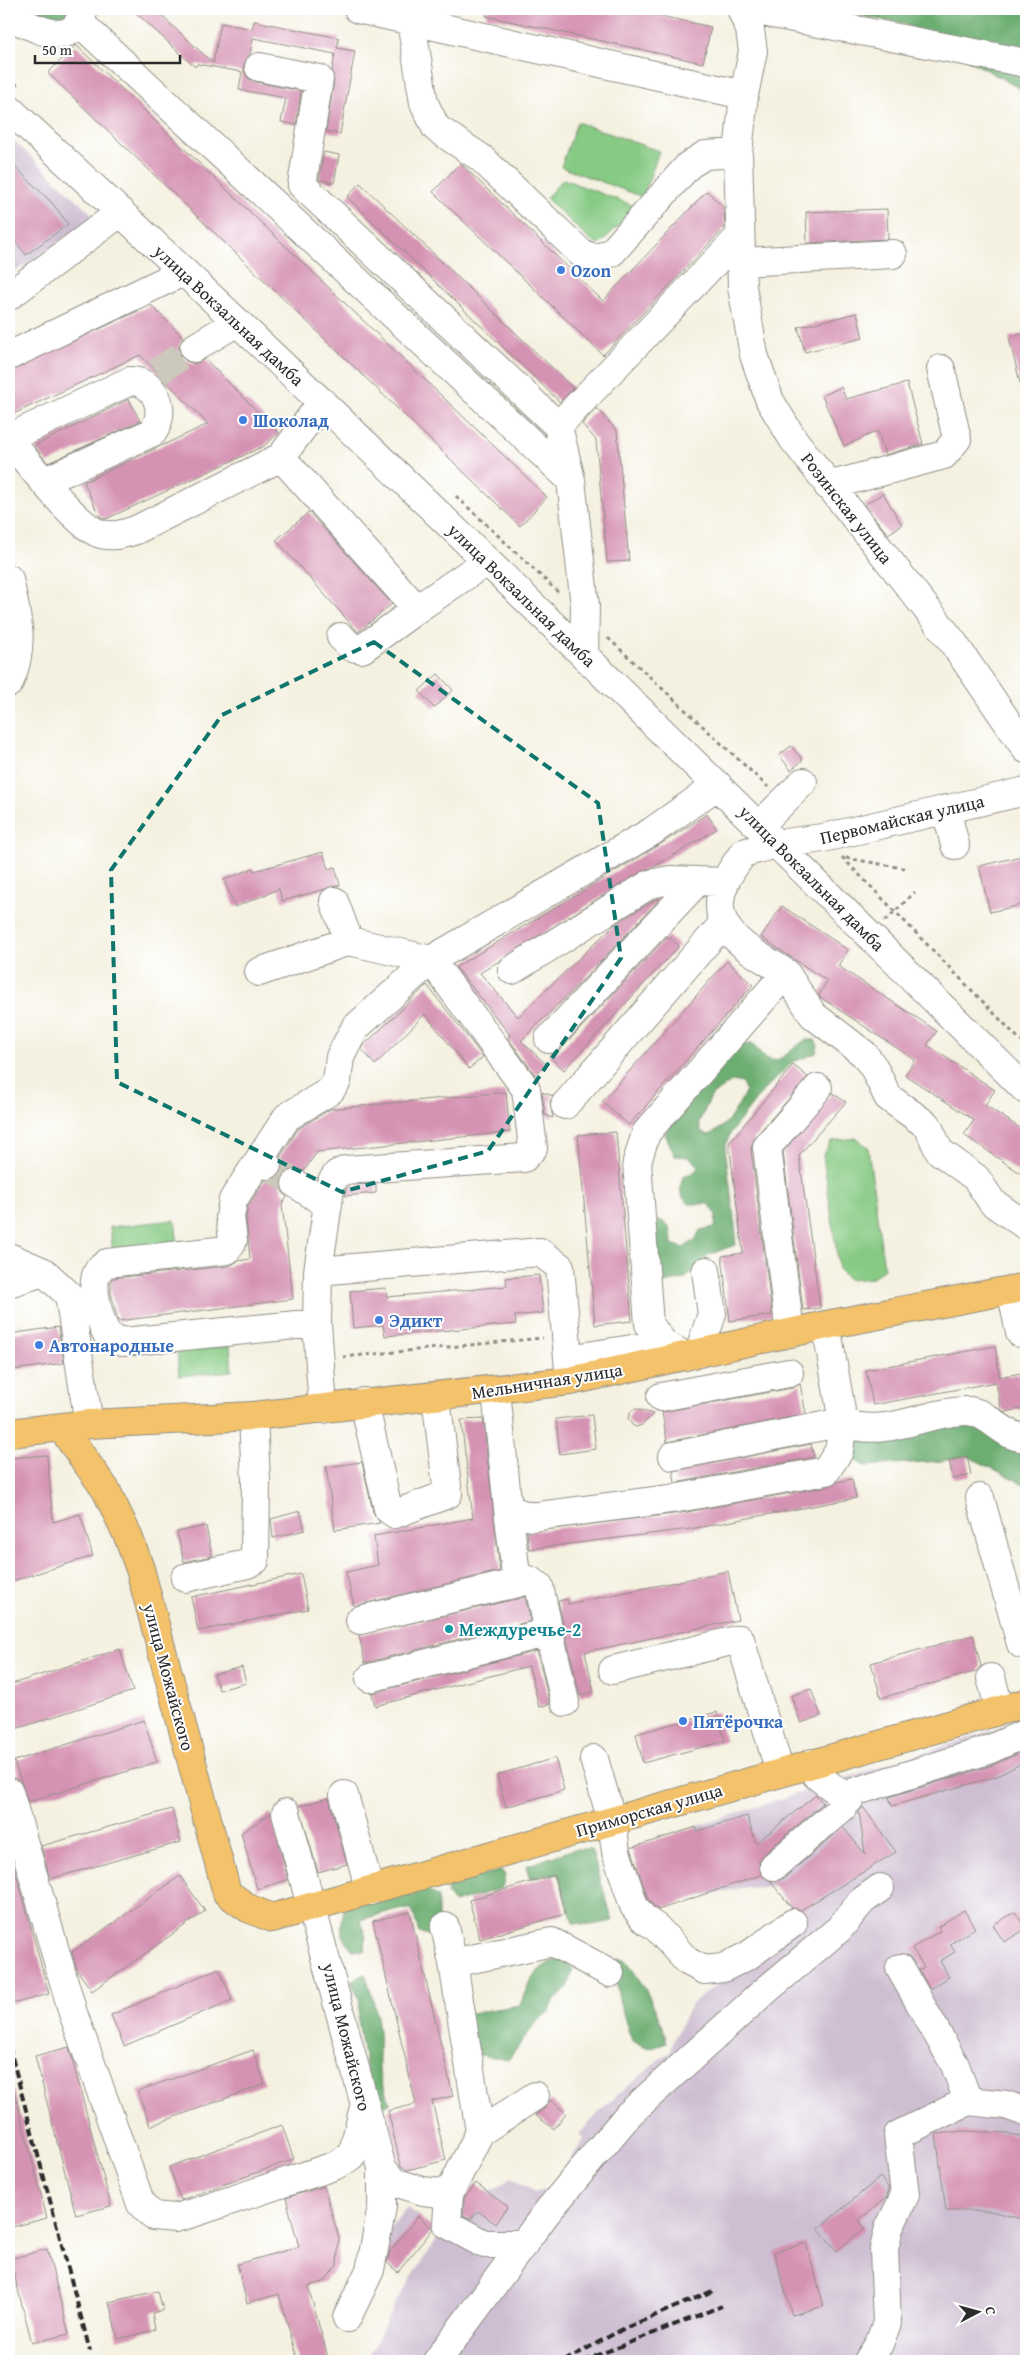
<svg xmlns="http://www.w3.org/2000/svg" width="1035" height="2370" font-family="'Gentium Book Plus',serif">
<rect width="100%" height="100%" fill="#fff"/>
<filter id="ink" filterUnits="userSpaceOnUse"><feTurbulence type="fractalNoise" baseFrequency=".02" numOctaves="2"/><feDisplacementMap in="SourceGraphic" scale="10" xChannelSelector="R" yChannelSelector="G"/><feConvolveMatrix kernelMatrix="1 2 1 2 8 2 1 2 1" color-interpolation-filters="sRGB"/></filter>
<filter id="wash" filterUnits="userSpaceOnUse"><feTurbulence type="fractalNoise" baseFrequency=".0096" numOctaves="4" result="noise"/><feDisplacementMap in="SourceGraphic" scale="20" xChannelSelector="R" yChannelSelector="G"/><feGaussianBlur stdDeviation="1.12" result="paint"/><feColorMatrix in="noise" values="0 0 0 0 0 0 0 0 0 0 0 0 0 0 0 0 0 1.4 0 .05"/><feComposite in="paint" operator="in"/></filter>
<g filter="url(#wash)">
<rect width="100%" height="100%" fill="#f4f1e0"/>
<path fill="#cebed2" d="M9,136L95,217L9,276Z
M1026,1719V2361H367L394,2305L453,2214L476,2183L489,2193L511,2178L535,2192L550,2188L585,2138L579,2134L608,2103L670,2051L674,2038L692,2003L803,1923L775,1887L741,1888L697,1897L677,1833Z
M407,2207L433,2229L398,2272L372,2251Z"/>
<path fill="#86ca83" stroke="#587a57" d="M577,122L659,151L643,197L561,167Z
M563,179L637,207L599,245L591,241L546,198Z
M856,1138L868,1147L884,1268L873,1278L850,1280L839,1270L823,1155L831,1141Z
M175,1220L178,1246L113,1253L110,1227Z
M230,1346L232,1371L179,1376L177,1351Z"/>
<path fill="#6cae71" stroke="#4c6c4e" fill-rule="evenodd" d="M13,9H67L72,10L67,25Z
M822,9H1026V92L904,24Z
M806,1040H815L818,1046L816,1053L793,1062L762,1092L731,1132L725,1147L736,1233L735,1245L708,1255L685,1279L659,1284L653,1224L660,1220C672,1226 671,1232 672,1244L683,1248L695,1240L700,1230L715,1227L716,1214L709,1204H689C679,1196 679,1189 683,1177L694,1172L699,1166L689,1157L675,1156L665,1134L673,1117L740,1045L751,1044C758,1048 760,1054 766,1058C779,1067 793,1046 806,1040ZM733,1081L742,1083L746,1091C736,1109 729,1126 709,1135L701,1132L699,1122L712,1095Z
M957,1425L975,1427L1026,1450V1485L967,1456L942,1461L864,1466L856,1461L847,1448L852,1437L929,1431Z
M574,1849H591L613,1921L593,1925L573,1923L558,1874H549L530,1879L526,1866Z
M501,1870L505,1875L502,1888L454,1903L447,1894L448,1886Z
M418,1883L438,1897V1926L428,1935L419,1933L412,1909L394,1910L361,1920L366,1938L365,1951L353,1950C339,1935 340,1925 345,1905Z
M562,1957L573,1969L568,1988L554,2001L550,2011L539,2019L508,2060L457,2051L450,2035L458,2015L520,2005C530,1979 535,1967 562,1957Z
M618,1959L625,1960C645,1984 659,2013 667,2042L649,2048L632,2041C625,2020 610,1981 618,1959Z
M365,1974C372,1992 377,2013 379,2031C381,2065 373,2071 391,2103L373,2113L358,2020L360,2001L351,1981Z"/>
<g id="blocks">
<path fill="#d593b3" d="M132,9H154L213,63L221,23L252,29L254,21L339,38L337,48L355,51L340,134L326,131L334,81L332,71L335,54L253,38L250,54L244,64V72L248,78L256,82L301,91L296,125L281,122L286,98L239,90L242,72L197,64L195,67Z
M487,9H628L711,27L703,63L486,16Z
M76,45L547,497L520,526L48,73Z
M324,152L339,155L334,183L319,180Z
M9,161L53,204L68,224L26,255L9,233Z
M460,163L603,301L707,191L724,208L725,227L603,355L433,192Z
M360,183L573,388L560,402L347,197Z
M887,209L888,239L807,243L806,212Z
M151,305L183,337L178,348L181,356L186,361L194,364L205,359L279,433L264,446L106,519L99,516L84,482L208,424L140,355L9,416V371Z
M857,313L863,338L805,352L798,327Z
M1026,333V382L1020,383L1009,337Z
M907,383L923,444L885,455L878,431L844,446L822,396L841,387L846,399Z
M129,399L140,421L48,463L34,446Z
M597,408L617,431L629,561L607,562L596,440L582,424Z
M883,493L902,525L888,534L864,505Z
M309,512L392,604L358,632L276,540Z
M438,674L453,690L434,708L419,691Z
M791,746L803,760L791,770L779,755Z
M707,814L717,829L654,867L642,871L480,973L518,1017L615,924L656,899H660L583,980L521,1041L546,1064L535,1075L508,1038L510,1035L456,967L659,845Z
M323,852L328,869L335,867L340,885L282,901L279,889L235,907L224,880L253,868L254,871Z
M1026,855V904L990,912L979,866Z
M782,906L848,950L838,966L937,1031L927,1045L995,1090L985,1105L1026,1132V1177L964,1135L974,1120L905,1075L915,1060L820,997L819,995L827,981L761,937Z
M668,936L679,946L564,1070L549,1056L560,1050Z
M727,961L753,985L629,1125L602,1102Z
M427,985L483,1057L469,1069L425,1014L375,1065L362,1049L364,1045Z
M793,1065L808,1077L755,1137L751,1149L772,1315L730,1321L722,1256L743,1253L729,1143Z
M506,1092L510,1132L317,1152L304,1171L296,1168L289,1170L283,1175L280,1184L282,1191L287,1197L282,1205L293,1299L118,1321L111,1293V1281L113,1278L229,1266L238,1261L250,1259L246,1217L248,1206L265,1180L274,1179L280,1174L283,1165L280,1157L298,1129L330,1109Z
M542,1092L553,1096L550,1102L553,1118L545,1115Z
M832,1093L846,1102L799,1155L820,1308L803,1310L783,1152Z
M616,1132L632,1321L595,1325L578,1135Z
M376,1184V1193L345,1196L346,1189L350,1185Z
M539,1275L543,1313L515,1316L516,1324L385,1336L383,1325L353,1328L350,1291L386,1288L387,1297L507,1286L506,1278Z
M58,1327L64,1363L13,1370L9,1334Z
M995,1346L1000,1377L1026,1372V1408L1005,1412L1001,1409L996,1382L873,1405L866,1370Z
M800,1384L806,1414L667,1442L662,1412L792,1388Z
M637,1409L653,1414L642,1425L636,1427L632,1425L628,1418L632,1410Z
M592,1415L596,1449L560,1454L556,1419Z
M483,1419L500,1571L354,1606L346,1572L378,1565L374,1536L473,1518L461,1420Z
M811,1444L814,1457L675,1483L673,1471Z
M47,1455L53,1522L80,1514L93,1556L9,1582V1458Z
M967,1456L971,1475L953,1479L949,1460Z
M362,1462L373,1512L380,1523L335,1530L326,1467Z
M852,1479L856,1498L690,1529L529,1549L527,1532L681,1513L829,1486L837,1482Z
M300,1511L305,1530L273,1538L271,1519Z
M206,1526L212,1556L184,1562L177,1532Z
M728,1571L738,1620L585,1652L594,1692L580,1696L558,1601L567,1599L568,1604Z
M301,1574L308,1609L198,1631L191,1597Z
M525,1597L531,1621L365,1663L359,1635Z
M973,1635L981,1666L977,1671L881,1698L871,1663Z
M120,1649L133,1691L9,1731V1685Z
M537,1651L550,1704L539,1707L529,1666L375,1706L372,1693Z
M242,1667L246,1683L219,1690L214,1674Z
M811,1689L821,1716L801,1723L791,1696Z
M717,1712L725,1741L643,1763L636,1734Z
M144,1720L157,1762L28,1802L14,1761Z
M1026,1750V1761L997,1776L892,1806L889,1797L993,1765Z
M555,1758L564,1790L506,1807L497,1775Z
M816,1795L823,1803L764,1854L759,1861L761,1875L658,1910L648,1899L631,1848L696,1827L697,1831L747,1816L756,1843Z
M329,1798L347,1864L318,1872L299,1806Z
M863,1807L896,1852L801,1910L792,1908L770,1881H777L784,1878L843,1827L865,1854L859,1812Z
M172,1809L181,1842L50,1879L41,1846Z
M271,1813L288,1880L257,1889L241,1833Z
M12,1858L49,1994L12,2004L9,1989V1859Z
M554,1875L565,1914L480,1939L469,1900Z
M180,1876L205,1911L92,1991L77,1970L72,1952Z
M964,1910L975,1928L950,1944L955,1952L940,1961L949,1977L930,1989L919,1970L924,1967L912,1948L940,1931L938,1927Z
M410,1912L453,2096L432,2101L446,2160L407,2170L401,2166L388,2111L416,2104L373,1921Z
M1015,1912L1026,1929L1004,1942L993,1925Z
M219,1968L232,2000L124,2046L111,2015Z
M69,2047L111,2206L76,2215L35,2056Z
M253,2050L265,2084L150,2126L138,2091Z
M14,2090L47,2218L9,2228V2091Z
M550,2100L566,2113L554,2129L535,2115L544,2109Z
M282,2125L294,2159L181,2200L169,2167Z
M964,2131L1007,2133L1026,2138V2220L991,2211H946L936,2134Z
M880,2177L888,2187L887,2197L859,2220L865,2228L837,2251L818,2229Z
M476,2183L508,2207L496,2224L478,2211L471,2219L463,2215L464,2199Z
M324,2186L339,2238L337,2265L324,2282L308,2286L329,2361H298L279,2294L247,2303L237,2264L299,2247L286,2198Z
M418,2216L433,2229L398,2272L387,2263L390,2251Z
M806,2243L824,2306L792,2315L774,2252Z
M47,2249L69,2334L32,2343L10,2259Z
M158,2291L163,2310L152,2313L155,2330L118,2339L109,2302Z"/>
</g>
</g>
<g filter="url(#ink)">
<use href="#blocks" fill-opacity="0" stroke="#908e86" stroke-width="1"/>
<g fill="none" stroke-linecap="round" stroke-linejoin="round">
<path stroke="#ccc9bc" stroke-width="28" stroke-dasharray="28 14" stroke-linecap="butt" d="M157,372L194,348
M267,1165L296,1184"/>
<g stroke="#908e86" stroke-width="30">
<path id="minor" d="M358,9L744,95
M414,9L411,21L424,103L436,128L481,158L581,253L596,259L612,252L689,165L705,155L738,153
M741,9L750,30L753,51L744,95L738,153L742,287L754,355L770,401L793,439L952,641L1026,749
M747,9L1026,63
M9,17C38,28 73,52 84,9
M80,23L571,480L585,606L584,655
M259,67L319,79L302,185L558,426L571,480
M9,109C356,428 691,759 1026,1090
M740,262L893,254
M9,296L121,212
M194,348L237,322
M9,356L183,272
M558,426L739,237
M9,438L130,381C157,381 167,411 153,432L45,481
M9,440C28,462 74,523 98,533C111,538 124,534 136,530L281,457L322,402
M281,457L417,609L487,561
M828,486L944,455L957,439L941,369
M9,579C17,618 26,644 9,683
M341,637L351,647L362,649L417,609
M946,809L955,845
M759,826L803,782
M334,901L349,941
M512,970L650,884L670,880L725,882
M259,972L349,941L431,960L651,832L718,785
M786,973C753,951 704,931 725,883C729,872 737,863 743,853L777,844L823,838L1026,791
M549,1039L698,881
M565,1105L723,924
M259,1160L233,1200L230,1217L233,1240L227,1250L107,1263C104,1266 99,1268 98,1271C89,1286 100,1322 108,1336L123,1342L317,1323
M267,1165L259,1160L287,1117L330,1091L337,1081L340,1057L355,1028L431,960L526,1089L533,1148L524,1158L346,1170L337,1174L331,1183L318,1271
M296,1184L328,1205
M9,1257L44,1272
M9,1283L44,1272L69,1295L89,1424
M1011,1290L1020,1333L1026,1331
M826,1325L843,1422C883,1440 926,1411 967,1411C989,1411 1005,1440 1026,1437
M790,1333L767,1147L818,1088
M699,1353L712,1314L706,1271
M685,1356L664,1344L649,1324L637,1162L646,1133L786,973L813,1015L864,1054L874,1068L888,1097L928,1126L939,1151L976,1178L992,1202L1026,1226
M568,1359L664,1344
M496,1391L508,1509L531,1517L678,1498L826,1471L839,1451L843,1422L673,1456
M661,1397L789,1373
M364,1402L388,1509L395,1514L448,1494L436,1397
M323,1409L317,1323L318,1271L540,1252L560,1267L570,1381
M980,1498L1021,1644L1026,1642
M185,1578L247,1564L255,1560L256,1482L253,1416
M360,1620L517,1583L508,1509
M549,1632L565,1702
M613,1670L740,1639L780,1772
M370,1678L549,1632L539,1586L529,1580L517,1583
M991,1678L1000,1710
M594,1759L612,1821L616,1852L634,1906L644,1919L657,1928L687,1961L704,1970L723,1968L749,1955L793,1923
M812,1763L816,1775L849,1800
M9,1792L73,2013L141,2204L153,2216L175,2218L193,2213L334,2166L352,2156L364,2107
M344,1795L370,1891
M286,1813L382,2168
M774,1866L843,1807L854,1792L988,1750L1026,1733
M445,1927L453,1963L480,2132
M453,1963L552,1942L610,1973
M900,1968L955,2065L968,2101
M449,2194L447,2224L484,2244H524
M347,2318L370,2270L382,2207V2168L394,2182L423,2191L449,2194L480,2132L535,2096
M437,2361L547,2212L629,2114L758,1997L839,1929L862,1901L880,1888
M868,2361L879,2344L887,2323L884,2249L889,2228L905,2195L898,2135L968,2101L1006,2105L1026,2112"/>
</g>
<g stroke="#908e86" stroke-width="30">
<path id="major" d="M61,1427L106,1490L128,1536L140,1569L227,1893L248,1908L272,1918L1026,1703
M9,1433L89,1424L253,1416L570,1381L826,1325L1026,1287"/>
</g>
<path stroke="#908e86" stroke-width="3" stroke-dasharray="4 4" stroke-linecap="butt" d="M9,77L19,87
M456,496L559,593
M608,638L768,787
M842,857L1026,1046
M846,858L909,869
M885,921L915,892
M343,1357L543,1338"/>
<use href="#minor" stroke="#fff" stroke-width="28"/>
<use href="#major" stroke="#f3c26a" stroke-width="28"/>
<path stroke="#2b2b2b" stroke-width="4" stroke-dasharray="8 4" stroke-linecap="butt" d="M9,2046L90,2351
M564,2361L623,2329L715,2290
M583,2361L722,2306"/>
</g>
</g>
<path fill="none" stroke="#0f766e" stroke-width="4" stroke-dasharray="10 6" stroke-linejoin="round" d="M374,642L598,803L621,958L488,1151L342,1192L117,1082L111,870L222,715Z"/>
<g fill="#3f7fe0" stroke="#fff" stroke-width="2">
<circle cx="561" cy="270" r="5"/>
<circle cx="243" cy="420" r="5"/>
<circle cx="379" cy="1320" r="5"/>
<circle cx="39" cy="1345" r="5"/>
<circle cx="683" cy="1721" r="5"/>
</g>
<circle fill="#0f9aa8" stroke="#fff" stroke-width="2" cx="449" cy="1629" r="5"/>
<g text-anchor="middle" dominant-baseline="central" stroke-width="4" stroke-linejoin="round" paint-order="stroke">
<g font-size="18" font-weight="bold" fill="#366cbe" stroke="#fff" text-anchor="start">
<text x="571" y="270">Ozon</text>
<text x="253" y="420">Шоколад</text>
<text x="389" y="1320">Эдикт</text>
<text x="49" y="1345">Автонародные</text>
<text x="693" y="1721">Пятёрочка</text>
</g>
<g font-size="18" fill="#2b2b2b" stroke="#fff">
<text transform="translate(229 315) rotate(43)">улица Вокзальная дамба</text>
<text transform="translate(847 508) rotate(52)">Розинская улица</text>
<text transform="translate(522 595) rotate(44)">улица Вокзальная дамба</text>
<text transform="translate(902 819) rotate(-13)">Первомайская улица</text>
<text transform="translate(812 878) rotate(45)">улица Вокзальная дамба</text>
<text transform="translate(547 1381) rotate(-9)">Мельничная улица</text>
<text transform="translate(169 1677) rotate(75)">улица Можайского</text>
<text transform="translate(649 1810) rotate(-16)">Приморская улица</text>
<text transform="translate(347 2037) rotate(76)">улица Можайского</text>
</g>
<g font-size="18" font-weight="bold" fill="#0d838f" stroke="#fff" text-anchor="start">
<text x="459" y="1629">Междуречье-2</text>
</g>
</g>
<rect width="1035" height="2370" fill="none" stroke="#fff" stroke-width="30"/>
<g transform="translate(978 2312) rotate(84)" stroke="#ffffff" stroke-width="4" paint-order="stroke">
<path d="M0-4L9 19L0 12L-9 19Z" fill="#2b2b2b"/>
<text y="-8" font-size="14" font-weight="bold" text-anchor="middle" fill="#2b2b2b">С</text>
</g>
<path d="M35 55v8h145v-8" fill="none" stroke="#2b2b2b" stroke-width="2.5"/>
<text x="42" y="55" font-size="15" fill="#2b2b2b" stroke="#ffffff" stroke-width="4" paint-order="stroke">50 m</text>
</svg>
